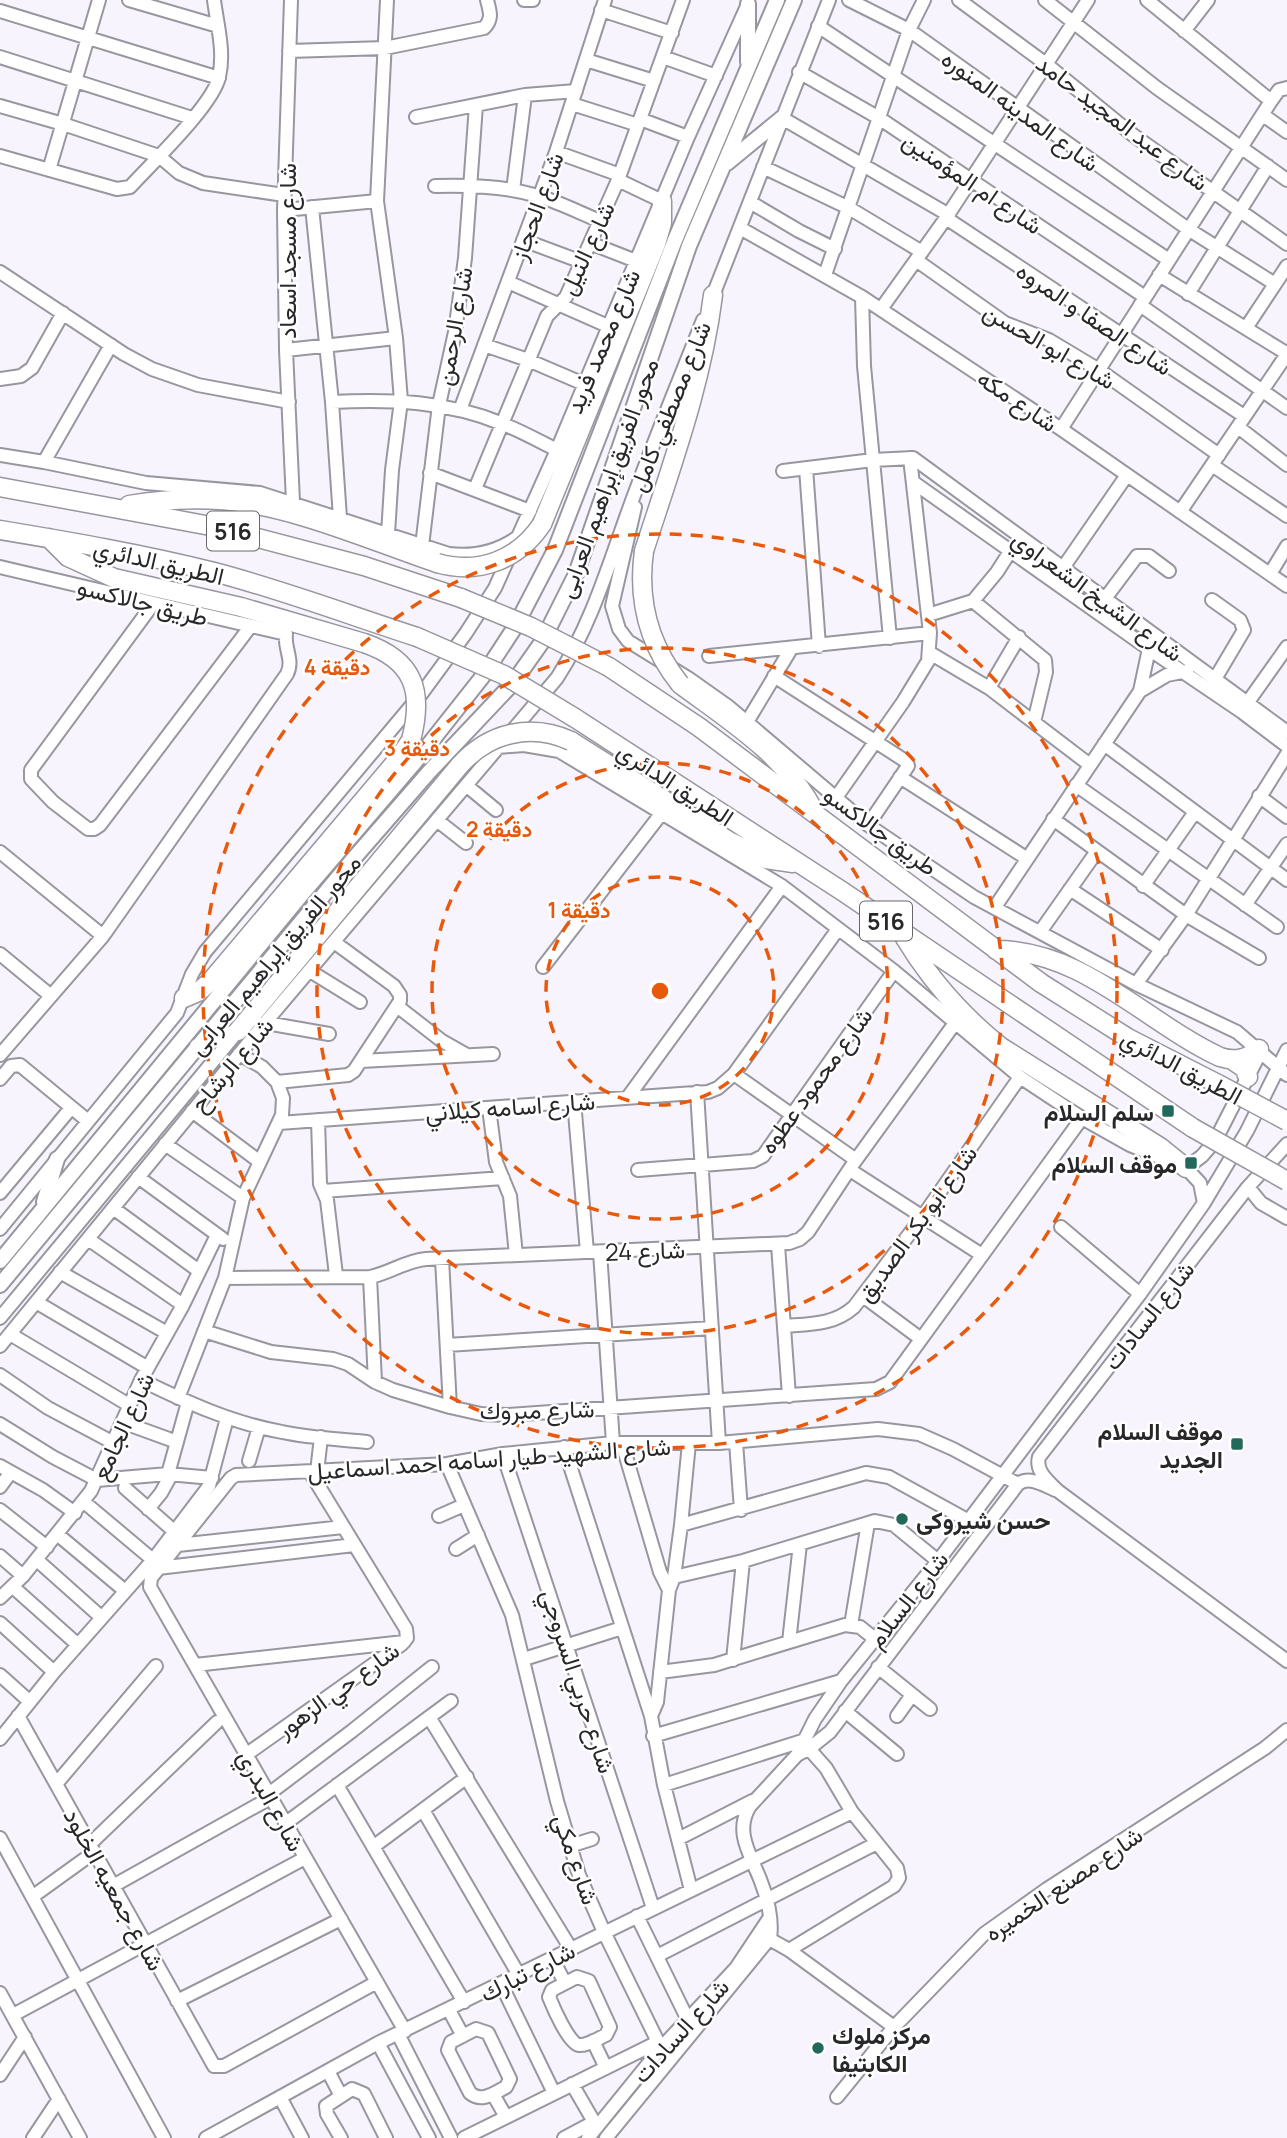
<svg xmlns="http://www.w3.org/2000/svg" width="1287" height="2138" font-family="Manrope,Vazirmatn,sans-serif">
<rect width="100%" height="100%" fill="#f7f4fd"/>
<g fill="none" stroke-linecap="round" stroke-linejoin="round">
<g stroke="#98969e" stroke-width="16">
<path id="minor" d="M129,0L218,26
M291,0L284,210L286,350L293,502
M387,0L377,201L396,338L401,401L392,470L388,534
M524,0H533
M849,0L909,30L1188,229L1275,284
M959,0L1046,64L1133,135L1287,244
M1045,0L1157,88L1287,180
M1147,0L1271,101
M601,10L672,33
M0,11L219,78
M818,26L1169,260
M1184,31L1208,0
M289,51L385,48L484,28C493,19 490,12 487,0
M0,57L192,118
M663,57L716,76
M586,60L654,81
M799,72L879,118L1145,297
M572,104L638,125
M0,106L63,124L159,156L179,173L203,183L284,195
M1263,115L1287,132
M416,117L525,95L576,91
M782,118L949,215
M640,119L688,137
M556,152L620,175
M0,156L117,189L130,187C151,164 213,105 219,77C225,52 217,24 214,0
M763,167L849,208L922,252
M49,170L99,0
M618,180L662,201
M435,186C470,185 505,186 538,196C559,202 580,213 600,221
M513,190L525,95
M750,202L799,231L835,249
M312,207L332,402L340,518
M284,210L377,201
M946,218L1244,416
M740,228L862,297L1061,429L1287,586
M523,240L582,262
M590,243L636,261
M916,260L1005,323L1049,340L1099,370L1219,455
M0,272L124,354L152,369L198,385L289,402
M825,275L909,30L924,0
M1159,275L1286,353
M508,282L610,327
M1188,294L1268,166
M862,297L864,366L890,638
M710,303L829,0
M1140,305L1287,408
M881,309L946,218L1088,0
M1246,328L1287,266
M484,345L528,360L584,384
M286,350L396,338
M0,379L21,376L32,368L63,313
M332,402C390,399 448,401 503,424C521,431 539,441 557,450
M460,410L556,152L605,0
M1238,427L1287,465
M1061,429L1271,101L1279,90L1287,88
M0,455L44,462L146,483L260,493L449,554C474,557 497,552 518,537
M44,462L111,345
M1212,465L1287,516
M806,468L819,646
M783,471L873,460L913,458L1287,732
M430,473L530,511
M913,482L1149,649L1242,712L1287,746
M475,489L547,316L566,297L618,180L683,0
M635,507L612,606L619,629L628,641L688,678L729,707L868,825L974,897L1136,984L1237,1032L1287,1075
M1180,512L1287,354
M422,546L439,405L455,332L465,258L476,105
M0,567L286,634C284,649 294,660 287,674L103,936L0,1055
M1270,574L1287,546
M1058,575L1127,475
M1104,600L1137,556H1149L1169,571
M1212,600L1240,620L1244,630L1215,679
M973,601L1045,660L1046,672L1034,722
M153,604L31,770V779L53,802L88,829H94L100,825L250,627
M928,615L973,601L997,572L1011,550
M930,653L989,688L1090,765
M709,656L930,633
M774,676L907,762L908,766L868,825
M989,688L1019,637
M1140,691L1167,675L1187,671
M1248,702L1287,647
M747,722L791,649
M1104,744L1287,880
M498,747L524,745L559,751L782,886L894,971L1020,1077L1082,1118L1130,1145L1186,1168L1200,1183L1204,1203
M900,777L1026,858
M1076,785L1277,927
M467,786L496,810
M1259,796L1287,817
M835,799L903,702L928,661L930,633L910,458
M1053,819L1186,915L1259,958
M438,821L466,843
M0,852L103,936
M1143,886L1195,812
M1070,889L1162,950
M1245,905L1287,844
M995,907L1140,691L1150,644
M1040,932L1097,851
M0,954L51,996
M543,967L661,814
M310,971L360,1002
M1136,984L1186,915L1287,754
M397,1006L442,1041L465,1054
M260,1024H272L329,1034
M361,1061L493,1054
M734,1074L856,1160
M0,1079L11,1066L20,1065L88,1121
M277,1082L348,1075L354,1071L400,1001V995L394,986L334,942
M697,1092L719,1443
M628,1097L782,886
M574,1101L587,1252
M489,1108L496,1162L510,1196L516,1255
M192,1111L260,1162
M318,1120L320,1184L327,1200L336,1275
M279,1123L708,1092L718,1088L734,1074L838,929
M165,1144L243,1198
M1287,1144L1248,1187L1039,1457C1035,1471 1048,1481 1058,1491L1287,1661
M1186,1168L1202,1156L1215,1141L1261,1051
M638,1170L753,1161L763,1156L894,971
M850,1170L982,1255
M138,1177L223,1239
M1248,1187L1261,1203L1287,1218
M323,1191L503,1178
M0,1193L71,1108
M113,1208L199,1271
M1061,1227L1140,1294
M0,1229L177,1013L192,974L205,952L422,693L466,633L495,588L557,450L688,137L748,4
M88,1239L183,1305
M778,1245L789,1396
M600,1252L613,1443
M442,1259L450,1407
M60,1272L167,1333
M370,1277L375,1382
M225,1278L370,1277C390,1273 405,1261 426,1259L789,1243L800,1239L808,1232L853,1164L955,1023
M863,1296L921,1339
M36,1302L148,1368
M0,1318L239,1030
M784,1326C810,1324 834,1325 854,1307L923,1216L1020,1077
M204,1331L271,1352L333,1359L348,1364L375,1382L393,1390L450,1407L481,1414L508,1415L876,1389L890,1382L1082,1118
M10,1334L129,1405
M447,1345L712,1328
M0,1346L264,1024L557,678C594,621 612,553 636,490C657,433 681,376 703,320
M0,1375L48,1408L112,1442
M141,1380C186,1402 232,1423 282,1432C310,1438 339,1439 367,1442
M178,1398L225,1278L243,1198L282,1115L283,1098L277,1082L262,1067L239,1054
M122,1422L177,1442
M0,1424L53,1457L97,1480L168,1474L212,1478
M736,1442L741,1510
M622,1443L660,1572L669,1590
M564,1447L651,1716L664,1785L691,1890
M503,1454L653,1908
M249,1461L259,1427
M447,1464L512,1615L557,1801L579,1875L604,1932L661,2048
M0,1466L43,1490L75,1513
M317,1472L321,1437
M168,1474L188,1402
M0,1487L11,1472
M125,1488L175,1532
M84,1502L153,1560
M148,1509L161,1493L171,1475
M0,1510L47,1547
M439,1516L464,1505
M681,1525L866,1473L889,1477L969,1521
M57,1534L124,1590
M178,1545L343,1527
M456,1549L478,1535
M0,1556L23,1576
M37,1560L101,1617
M158,1568L354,1545
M674,1577L743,1561L875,1521L894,1525L938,1561
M13,1587L77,1644
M0,1598L23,1576L91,1491L141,1380L183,1305L217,1235
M0,1623L54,1672
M851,1625L868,1523
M789,1642L800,1544
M524,1659L622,1628
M733,1660L743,1561
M195,1665L404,1642
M878,1667L930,1709
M660,1672L714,1665L845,1625L860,1627L875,1639
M0,1675L29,1701
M845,1711L897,1754
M18,1716L214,2066H224L377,1982
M651,1716L657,1702L669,1590L674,1577L681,1525L689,1443
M897,1716L912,1695
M429,1717L571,1949
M653,1736L841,1681
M0,1739L54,1672L153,1560L209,1486L227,1418
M247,1754L402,1644L407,1638L406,1629L310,1472
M797,1755L815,1719L841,1681L938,1561L1037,1430L1140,1294L1204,1203L1247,1131L1287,1050
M56,1784L156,1666
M337,1785L464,2002
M664,1785L802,1741L826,1768L852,1812L897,1868L899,1878L894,1886L789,1950
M270,1793L352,1731L432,1667
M423,1810L519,1975
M286,1823L451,1701
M0,1838L164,2138
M678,1839L752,1801
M89,1845L217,1722
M570,1846L592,1839
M373,1847L467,1777
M113,1886L272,1797
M32,1897L93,1853
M637,1916L687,2018
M764,1936L789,1950L894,2027
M657,1956L877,1843
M552,1958L565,1983
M577,1977L589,1981L610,2027L606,2035C599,2038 587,2046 579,2045C569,2044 553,2007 549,1997L552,1990Z
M501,1984L554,2093
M0,1993L80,2138
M177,2001L341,1919
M449,2010L463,2036
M13,2015L305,1858
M476,2029L488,2033L510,2079L506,2087C494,2093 482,2103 470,2093L448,2050L451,2042Z
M405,2031L150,1587L151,1578L231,1478L236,1475L447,1464L503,1454L613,1443H719L878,1429L919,1434L953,1449L1018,1484
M398,2034L451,2138
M593,2041L606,2068
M378,2043L429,2138
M328,2071L341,2096
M0,2075L25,2037
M572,2084L597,2127
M493,2094L506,2117
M280,2097L302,2138
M837,2097L894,2027L984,1934L1047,1889L1265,1748L1287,1730
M33,2138L59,2099
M206,2138L378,2043L852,1812
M341,2138L327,2114L326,2106L352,2089L364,2094L386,2138
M464,2138L658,2042
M564,2138L594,2122
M588,2138L661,2048L736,1968L768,1920
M606,2138L770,1938C773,1920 767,1896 760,1879C750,1854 734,1831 750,1806L797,1755L810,1748L830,1732L1018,1484C1030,1475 1045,1486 1058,1491"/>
</g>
<g stroke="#98969e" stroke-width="18">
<path id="major" d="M748,62V4
M727,163L782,118
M197,1046L238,1031
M44,1202L57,1159
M0,1261L302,894L415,762L483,676L515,627L555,550L675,240L777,0
M0,1285L355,857L429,772L513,683L542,642L576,574L689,246L794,0"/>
</g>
<g stroke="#98969e" stroke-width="21">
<path id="highway" d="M0,487L216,527L364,566L461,598
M129,505C159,500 190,498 220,500C288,504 372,541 437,563
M542,524L656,244L662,223V201
M0,530C72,542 143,554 214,572C283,590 349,615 417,637
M49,538L68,557L114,578L241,607L364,643
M644,551C671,467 702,384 713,295
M609,667L699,727L1041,983L1128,1038L1218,1084
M680,684C728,720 784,754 813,809
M575,718L842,891L1193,1128
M571,741L729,841L766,859L793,863
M905,938C931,981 962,1016 1001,1047L1160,1147L1186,1168
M996,950C1083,950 1145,1022 1220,1057C1235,1062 1247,1059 1259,1049
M184,998L198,992L210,982L399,758L411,740
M238,1031L460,765
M1232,1060L1244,1068L1248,1077"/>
</g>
<use href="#minor" stroke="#fff" stroke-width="12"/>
<use href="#major" stroke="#fff" stroke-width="14"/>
<use href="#highway" stroke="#fff" stroke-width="18"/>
<g stroke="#98969e" stroke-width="21" stroke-linecap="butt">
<path id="highway-bridge" d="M644,551C637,601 649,645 680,684
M437,563C479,575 518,560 542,524
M461,598L531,627L609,667
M417,637L504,675L575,718
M364,643C414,660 424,691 411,740
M460,765C490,732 531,723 571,741
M1218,1084L1287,1121
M1193,1128L1287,1181"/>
</g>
<use href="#highway-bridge" stroke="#fff" stroke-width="18"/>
</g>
<g fill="none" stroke="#e8590c" stroke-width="3.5" stroke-dasharray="12 9">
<circle cx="660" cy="991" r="114"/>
<circle cx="660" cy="991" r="228"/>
<circle cx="660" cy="991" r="343"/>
<circle cx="660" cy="991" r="457"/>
</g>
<g fill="#22685b" stroke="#fff" stroke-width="2.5">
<rect x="1161" y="1104" width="14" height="14" rx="3.5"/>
<rect x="1184" y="1156" width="14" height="14" rx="3.5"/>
<rect x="1230" y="1437" width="14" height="14" rx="3.5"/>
<circle cx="902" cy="1519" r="7"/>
<circle cx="818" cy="2048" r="7"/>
</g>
<g text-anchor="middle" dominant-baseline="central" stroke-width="5" stroke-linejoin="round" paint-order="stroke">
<g fill="#fff" stroke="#68686a" stroke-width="2">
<rect x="207" y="511.5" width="52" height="39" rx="5"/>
<rect x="860" y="901.5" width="52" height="39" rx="5"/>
</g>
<g font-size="23" font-weight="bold" fill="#28272a">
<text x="233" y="531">516</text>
<text x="886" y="921">516</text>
</g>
<g font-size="24" fill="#28272a" stroke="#fff">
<text transform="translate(1021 110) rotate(36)">شارع المدينه المنوره</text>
<text transform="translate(1123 122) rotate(37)">شارع عبد المجيد حامد</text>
<text transform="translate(973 182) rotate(34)">شارع ام المؤمنين</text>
<text transform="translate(536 206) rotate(-70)">شارع الحجاز</text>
<text transform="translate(586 248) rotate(-65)">شارع النيل</text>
<text transform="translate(286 251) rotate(-90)">شارع مسجد اسعاد</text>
<text transform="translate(1095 318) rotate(34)">شارع الصفا و المروه</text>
<text transform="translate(453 326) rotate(-80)">شارع الرحمن</text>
<text transform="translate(602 341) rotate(-67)">شارع محمد فريد</text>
<text transform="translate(1050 345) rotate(30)">شارع ابو الحسن</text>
<text transform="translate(1018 400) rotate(34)">شارع مكه</text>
<text transform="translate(669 406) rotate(-68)">شارع مصطفي كامل</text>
<text transform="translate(607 478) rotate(-70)">محور الفريق إبراهيم العرابى</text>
<text transform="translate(159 561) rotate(13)">الطريق الدائري</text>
<text transform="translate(1098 595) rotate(36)">شارع الشيخ الشعراوي</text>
<text transform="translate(143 601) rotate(14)">طريق جالاكسو</text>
<text transform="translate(676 783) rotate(33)">الطريق الدائري</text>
<text transform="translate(881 830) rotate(36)">طريق جالاكسو</text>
<text transform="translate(274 954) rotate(-50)">محور الفريق إبراهيم العرابى</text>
<text transform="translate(231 1064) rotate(-50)">شارع الرشاح</text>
<text transform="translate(1182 1066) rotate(28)">الطريق الدائري</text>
<text transform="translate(815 1080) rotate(-54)">شارع محمود عطوه</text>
<text transform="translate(510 1106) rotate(-4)">شارع اسامه كيلاني</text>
<text transform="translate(916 1223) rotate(-54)">شارع ابو بكر الصديق</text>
<text transform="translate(645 1250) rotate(-2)">شارع 24</text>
<text transform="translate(1148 1315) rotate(-52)">شارع السادات</text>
<text transform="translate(537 1409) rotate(-1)">شارع مبروك</text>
<text transform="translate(122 1426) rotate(-65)">شارع الجامع</text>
<text transform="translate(489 1458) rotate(-4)">شارع الشهيد طيار اسامه احمد اسماعيل</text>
<text transform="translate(907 1599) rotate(-52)">شارع السلام</text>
<text transform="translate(579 1681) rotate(72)">شارع حربي السروجي</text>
<text transform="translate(337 1689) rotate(-36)">شارع حي الزهور</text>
<text transform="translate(272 1800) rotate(61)">شارع البدري</text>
<text transform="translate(577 1859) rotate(71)">شارع مكي</text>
<text transform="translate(1063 1883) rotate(-34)">شارع مصنع الخميره</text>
<text transform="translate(115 1889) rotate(61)">شارع جمعيه الخلود</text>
<text transform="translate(527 1971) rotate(-27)">شارع تبارك</text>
<text transform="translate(680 2030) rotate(-48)">شارع السادات</text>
</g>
<g font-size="24" font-weight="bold" fill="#28272a" stroke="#fff" text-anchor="end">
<text x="1154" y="1111">سلم السلام</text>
<text x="1177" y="1163">موقف السلام</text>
<text x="1223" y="1430">موقف السلام<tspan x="1223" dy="28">الجديد</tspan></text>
<text x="916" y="1519" text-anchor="start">حسن شيروكى</text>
<text x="832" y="2034" text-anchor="start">مركز ملوك<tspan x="832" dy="28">الكابتيفا</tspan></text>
</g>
</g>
<circle cx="660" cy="991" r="10" fill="#e8590c" stroke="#fff" stroke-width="3.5"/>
<g font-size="21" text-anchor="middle" font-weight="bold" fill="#e8590c" stroke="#fff" stroke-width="5" stroke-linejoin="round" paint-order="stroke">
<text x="337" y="675">4 دقيقة</text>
<text x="417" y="756">3 دقيقة</text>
<text x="499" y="837">2 دقيقة</text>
<text x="579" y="918">1 دقيقة</text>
</g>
</svg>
